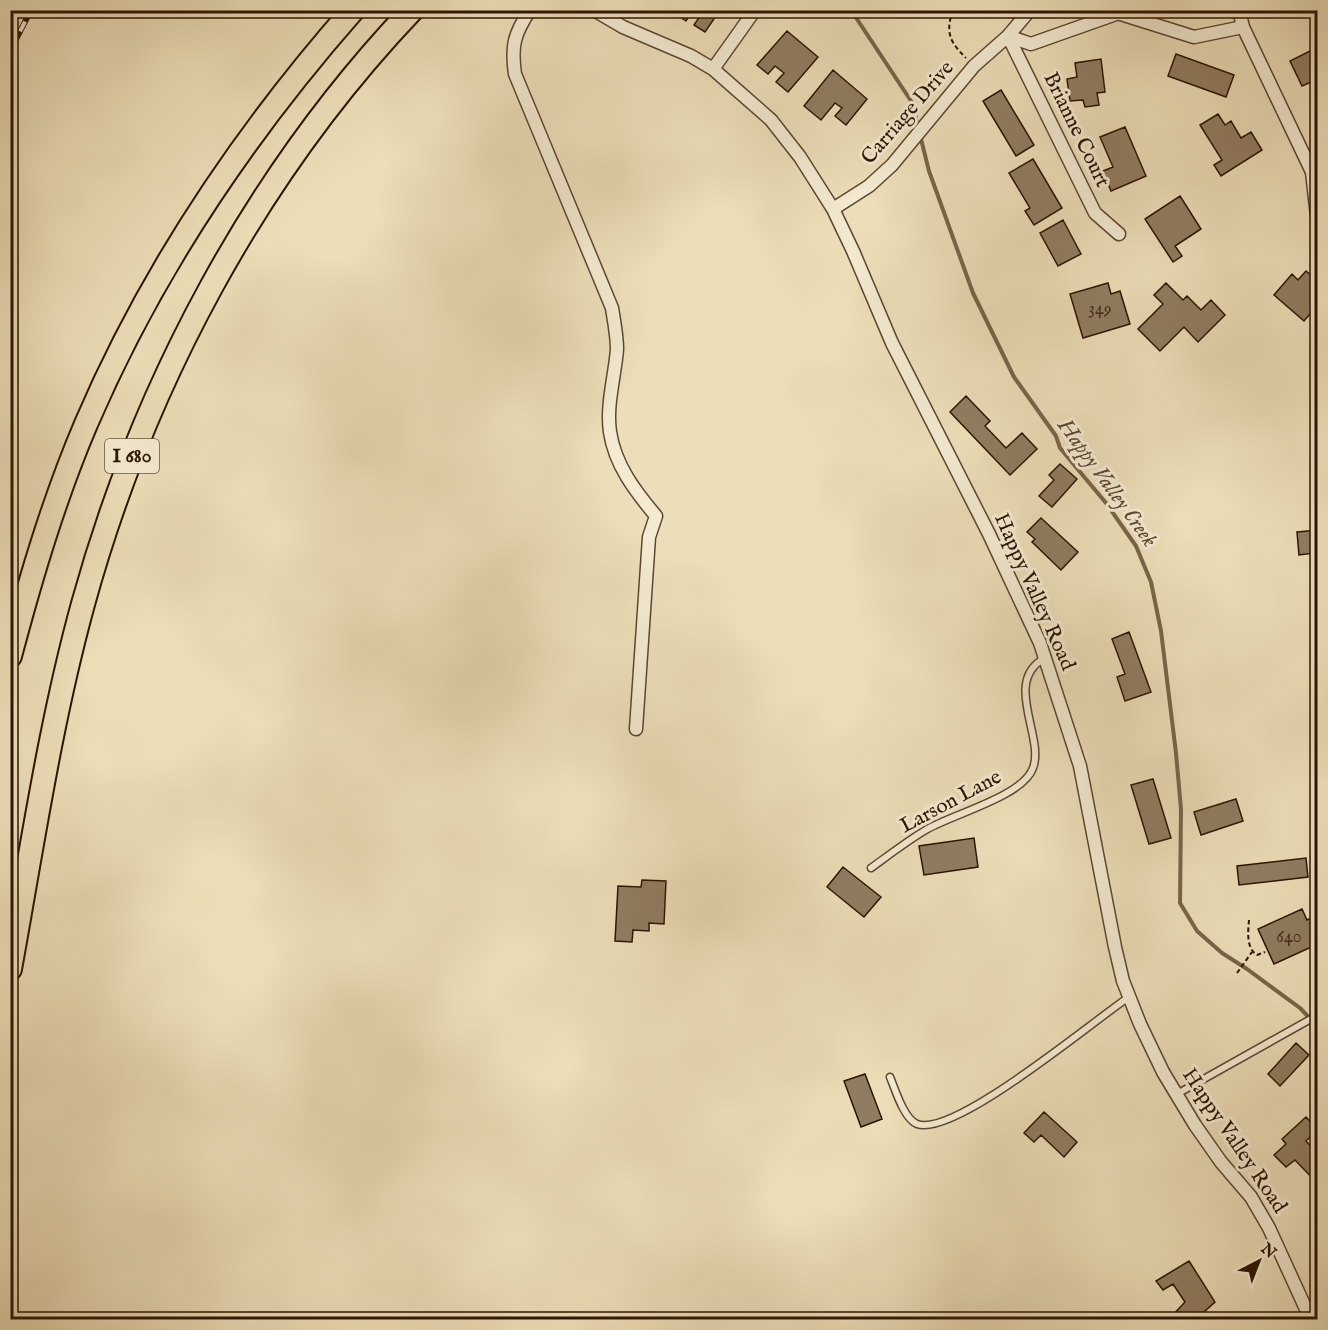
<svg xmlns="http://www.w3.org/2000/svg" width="1328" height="1330" font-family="'IM FELL English',serif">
<rect width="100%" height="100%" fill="#ecdeb8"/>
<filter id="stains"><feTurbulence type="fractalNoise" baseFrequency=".00333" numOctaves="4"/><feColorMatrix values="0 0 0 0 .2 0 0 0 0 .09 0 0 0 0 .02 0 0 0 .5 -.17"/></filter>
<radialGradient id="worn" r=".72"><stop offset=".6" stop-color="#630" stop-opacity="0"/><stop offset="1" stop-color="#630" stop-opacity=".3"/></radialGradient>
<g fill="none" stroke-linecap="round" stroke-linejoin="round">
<path stroke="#78644a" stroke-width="4" d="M851,10L913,104L918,128
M920,135L929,171L973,293L1014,377L1056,436L1060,448L1106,503L1136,546L1151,582L1161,631L1176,753L1181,809L1180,903L1197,931L1222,953L1247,969L1300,1008L1318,1027"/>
</g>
<path fill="#907d61" stroke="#2c1402" stroke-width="1.5" d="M720,10L705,32L694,25L700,16L692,11L686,21L671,11Z
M787,31L818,57L788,92L776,82L784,73L775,66L768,74L757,65Z
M1318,47V79L1302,86L1290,61Z
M1176,54L1234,75L1226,97L1168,76Z
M1101,59L1105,92L1097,93L1099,105L1085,107L1083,100L1070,101L1067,79L1077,77L1075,63Z
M833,70L867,99L846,125L835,116L842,108L835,103L821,120L804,106Z
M1001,90L1034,145L1016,156L983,101Z
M1218,114L1225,125L1231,121L1241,138L1251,132L1262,150L1221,176L1214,165L1222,160L1200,125Z
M1125,127L1146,176L1111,191L1103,171L1113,167L1100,137Z
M1033,159L1062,208L1034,225L1025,211L1030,208L1009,173Z
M1180,196L1201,229L1175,246L1182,256L1173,262L1145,219Z
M1063,220L1081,254L1058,266L1040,233Z
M1306,271L1318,281V305L1304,321L1274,295L1292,274L1298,280Z
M1108,283L1111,294L1120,291L1130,324L1083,338L1070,294Z
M1166,283L1183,300L1187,296L1201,310L1211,300L1225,315L1198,342L1184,327L1160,351L1138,329L1163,304L1154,295Z
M966,396L990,421L985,426L1006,448L1022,433L1037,449L1010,475L950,412Z
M1060,464L1077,479L1052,507L1039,496L1054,480L1049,475Z
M1041,518L1078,552L1061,570L1032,542L1035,539L1027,532Z
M1318,530V580H1317L1314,553L1299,555L1297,532Z
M1129,632L1151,692L1125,701L1117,677L1125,674L1112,639Z
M1153,779L1171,838L1149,844L1131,785Z
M1236,799L1243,821L1201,835L1194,812Z
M974,838L978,867L924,875L919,846Z
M1306,858L1308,877L1239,885L1237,866Z
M843,867L881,897L864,917L827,887Z
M642,880L666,881L664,924L649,923V931L633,930L632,942L615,941L618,886L641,887Z
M1302,909L1307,920L1318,915V944L1274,964L1258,929Z
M1296,1043L1309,1055L1280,1086L1268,1074Z
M865,1074L882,1119L861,1127L844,1081Z
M1044,1112L1077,1142L1064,1157L1041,1135L1034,1142L1024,1133Z
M1306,1117L1318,1130L1306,1141L1318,1154V1184L1295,1160L1286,1167L1274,1155L1286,1144L1282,1139Z
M1189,1261L1215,1302L1195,1320H1174L1172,1316L1185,1302L1173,1284L1163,1290L1156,1281Z"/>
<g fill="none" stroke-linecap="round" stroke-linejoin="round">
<g stroke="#5c4630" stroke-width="9">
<path id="service" d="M871,868C889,855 906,842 924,831C949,815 1023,797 1033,768C1045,737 1002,681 1045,658
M890,1077C895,1089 904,1119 917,1124C954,1138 1093,1021 1129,997
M1177,1094L1318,1015"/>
</g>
<g stroke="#5c4630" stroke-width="15">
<path id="minor" d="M530,10C514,34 511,46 515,74L612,308C614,321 617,336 617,349C615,376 606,405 610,432C615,465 635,491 656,516L649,537L636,729
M594,10L623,27L691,56L713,69L771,120L800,157L833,209L853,251L892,343L989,534L1040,643L1080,766L1115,947L1123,981L1140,1024L1163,1072L1195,1125L1221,1162L1251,1197L1269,1228L1311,1320
M1108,10L1194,37L1243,27
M1239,10L1243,27L1312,172L1318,225
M1008,36L1095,213L1119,234
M1008,36L1031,44L1116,14
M713,69L755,10
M833,209L869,186L892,165L974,66L1008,36L1030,10"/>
</g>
<g stroke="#2c1402" stroke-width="26">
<path id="motorway" d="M10,656C31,577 54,499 86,424C151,272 244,134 353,10
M10,969C32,848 50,724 83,604C143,386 255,175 412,10"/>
</g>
<path stroke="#2c1402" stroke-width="2" stroke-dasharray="4.5 3" stroke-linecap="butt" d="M953,10C945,33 950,42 966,58
M1249,920C1248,932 1246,948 1257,955L1265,952
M1237,973L1252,952"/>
<use href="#service" stroke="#f3ead1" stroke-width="6"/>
<use href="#minor" stroke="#f3ead1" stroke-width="12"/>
<use href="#motorway" stroke="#ecdeb8" stroke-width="22"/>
<g stroke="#2c1402" stroke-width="6">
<path id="rail" d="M10,51L31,10"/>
</g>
<use href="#rail" stroke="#f3ead1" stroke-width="4" stroke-dasharray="11" stroke-linecap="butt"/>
</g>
<g text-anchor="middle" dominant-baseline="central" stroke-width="6" stroke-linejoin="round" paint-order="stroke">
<g font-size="18" fill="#452e1a">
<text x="1100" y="309">349</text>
<text x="1289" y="937">640</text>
</g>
<rect fill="#f3ead1" stroke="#685440" stroke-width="1.5" x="105" y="439" width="54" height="34" rx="4.5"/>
<g font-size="20" font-weight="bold" fill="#2c1402">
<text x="132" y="456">I 680</text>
</g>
<g font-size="21" fill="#2c1402" stroke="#f3ead1">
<text transform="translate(908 113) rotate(-49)">Carriage Drive</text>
<text transform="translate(1076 130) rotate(64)">Brianne Court</text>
<text transform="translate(1034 592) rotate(66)">Happy Valley Road</text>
<text transform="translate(951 802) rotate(-28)">Larson Lane</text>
<text transform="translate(1234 1141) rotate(56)">Happy Valley Road</text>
</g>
<g font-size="22" font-style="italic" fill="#5f4932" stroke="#f3ead1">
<text transform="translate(1107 483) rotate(54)">Happy Valley Creek</text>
</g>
</g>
<rect width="1328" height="1330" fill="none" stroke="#ecdeb8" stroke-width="36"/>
<rect x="12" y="12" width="1304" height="1306" fill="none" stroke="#2c1402" stroke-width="3"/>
<rect x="18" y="18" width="1292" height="1294" fill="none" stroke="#2c1402" stroke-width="1.5"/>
<g transform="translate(1259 1261) rotate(42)" stroke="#f3ead1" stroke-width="4.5" paint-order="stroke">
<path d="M0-4.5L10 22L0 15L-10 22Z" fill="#2c1402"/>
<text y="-9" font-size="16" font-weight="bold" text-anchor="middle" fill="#2c1402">N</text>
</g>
<rect width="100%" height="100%" filter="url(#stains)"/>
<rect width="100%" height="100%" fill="url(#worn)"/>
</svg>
